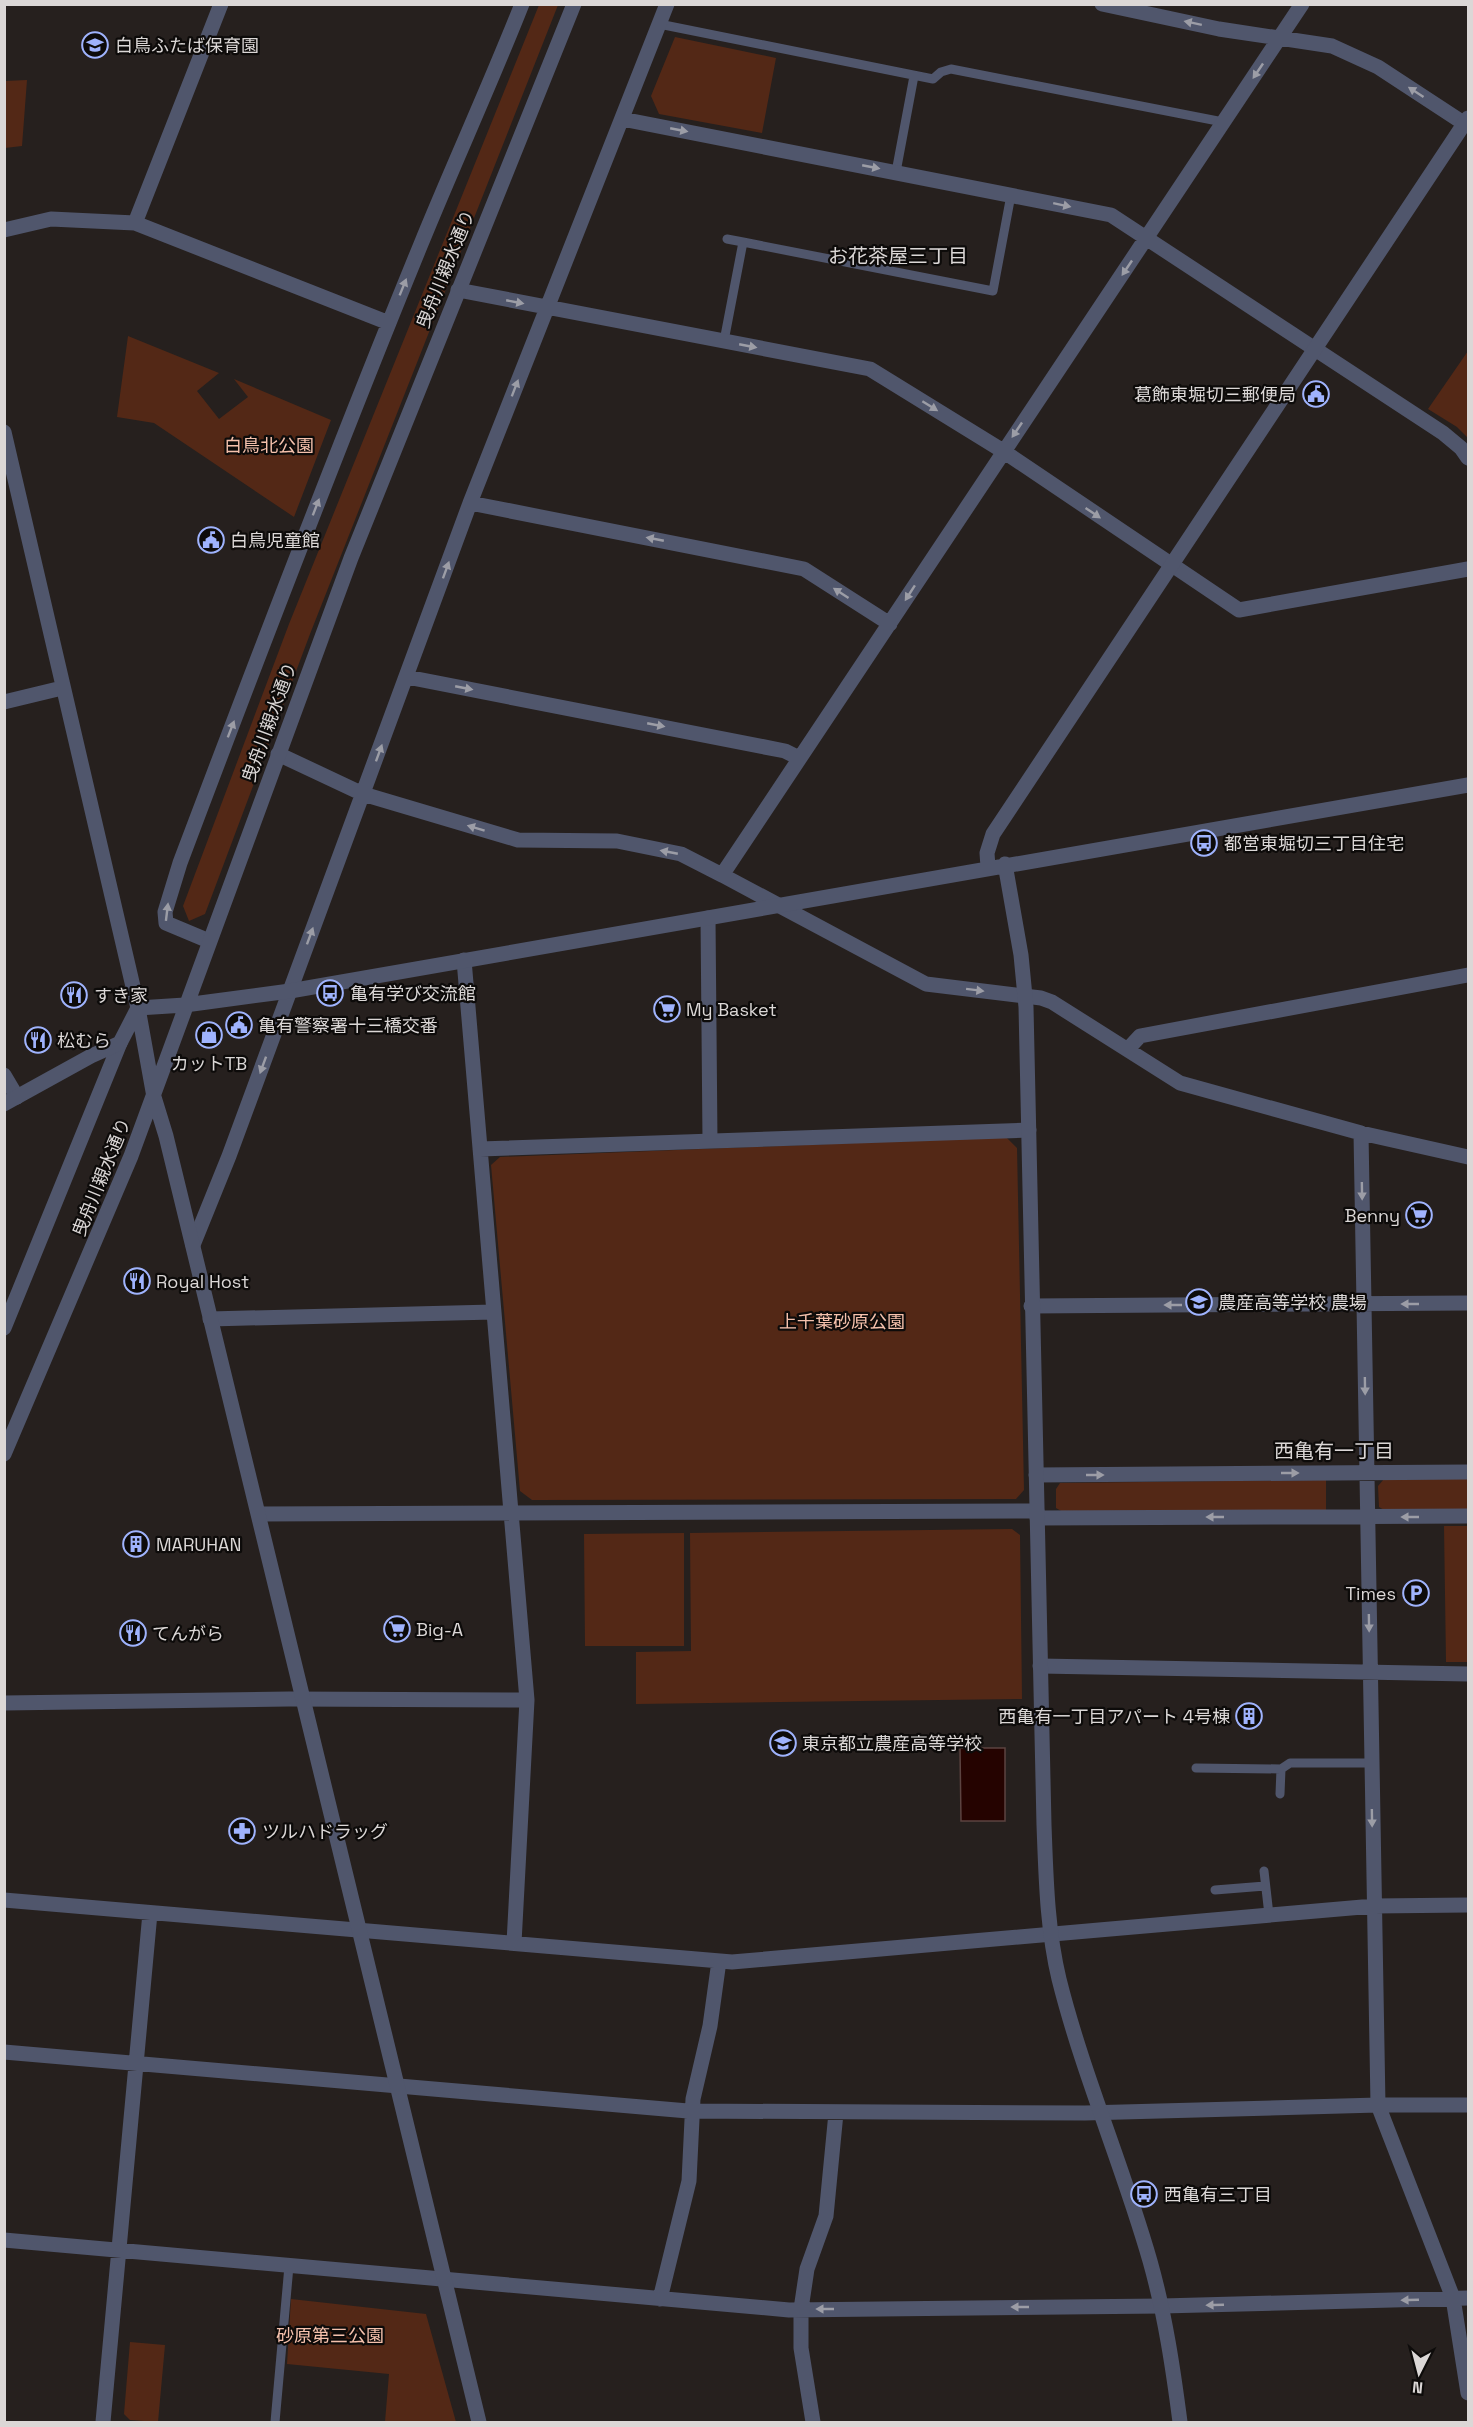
<svg xmlns="http://www.w3.org/2000/svg" width="1473" height="2427" font-family="'Space Grotesk','Noto Sans JP',sans-serif">
<rect width="100%" height="100%" fill="#26201e"/>
<path fill="#532816" d="M539,5H558L310,634L205,914L189,921L183,906L289,624Z
M675,37L776,58L762,133L659,114L651,96Z
M27,80L22,146L5,148V81Z
M128,336L219,373L197,391L219,419L248,397L234,379L331,420L294,517L154,423L117,417Z
M1468,351V438L1457,427L1428,409Z
M1006,1137L1017,1148L1024,1490L1016,1499L532,1500L520,1491L491,1165L500,1157Z
M1384,1479H1468V1511H1386L1379,1507L1378,1486Z
M1326,1480V1510L1063,1512L1056,1508V1489L1060,1483Z
M1444,1526H1468V1662H1446Z
M1012,1529L1020,1535L1022,1699L636,1704V1652L691,1651L690,1533Z
M684,1533V1646H585L584,1534Z
M291,2299L426,2314L456,2422H385L389,2374L287,2364Z
M130,2342L165,2345L158,2422L130,2420L124,2414Z"/>
<path fill="#250300" stroke="#5c4340" stroke-width="1.5" d="M960,1748H1005V1821H961Z"/>
<g fill="none" stroke-linecap="round" stroke-linejoin="round">
<path stroke="#50566c" stroke-width="9" d="M659,24L933,79L941,72L951,69L1223,122
M896,172L914,76
M727,239L743,242
M724,341L743,242L993,291L1011,195
M1196,1768L1281,1769L1290,1763H1371
M1280,1794L1281,1769
M1264,1871L1269,1915
M1215,1890L1265,1886
M275,2422L289,2266"/>
<path stroke="#50566c" stroke-width="15" d="M1102,4L1219,29L1332,46L1378,67L1465,124
M1302,4L722,875L926,984L1041,998L1052,1002L1180,1083L1361,1133L1468,1157
M622,119L1111,215L1443,433L1461,448L1468,458
M135,223L221,4
M4,230L51,219L135,223L389,323
M458,290L870,369L1003,451L1239,610L1468,569
M470,503L804,569L890,624
M407,677L785,751L799,758
M278,754L363,794L518,840L617,841L681,854L722,875
M708,918L710,1141
M209,941L166,923L165,912L180,863C258,656 337,449 421,244C454,163 490,85 522,4
M464,960L527,1700L514,1943
M1128,1049L1140,1036L1468,975
M4,1075L17,1097
M1361,1133L1378,2105L1453,2298L1468,2393
M480,1149L1029,1130
M193,1245L229,1156L470,503L667,4
M1031,1306L1468,1303
M210,1319L493,1312
M4,1328L120,1043
M1036,1475L1468,1472
M259,1514L1037,1511
M1037,1518L1468,1516
M1040,1666L1468,1674
M4,1703L289,1699L527,1700
M4,1900L732,1962L1374,1906L1468,1905
M4,2052L688,2111L1085,2113L1378,2105H1468
M4,2240L789,2310L1162,2306L1468,2298
M660,2299L689,2181L693,2099L710,2026L719,1961
M103,2422L150,1913
M813,2422L801,2348V2309L807,2269L826,2216L836,2113"/>
<path stroke="#50566c" stroke-width="15" d="M4,432L138,1008L154,1097L166,1136L479,2422
M4,702L62,688
M1005,864L1021,955L1026,1007L1044,1825C1046,1877 1047,1929 1059,1979C1083,2075 1123,2166 1150,2261C1165,2314 1173,2368 1180,2422
M988,867L987,853L993,834L1468,118
M4,1104L91,1056L120,1043L138,1008L185,1005L290,991L1468,785
M4,1454L131,1156L351,558L574,4"/>
</g>
<defs><path id="oneway-solid" d="M-6-.8H1V-3.2L6.5 0L1 3.2V.8H-6Z" transform="scale(1.5)"/></defs>
<g fill="#9c9da6">
<use href="#oneway-solid" transform="translate(1193 23) rotate(-168)"/>
<use href="#oneway-solid" transform="translate(1258 71) rotate(124)"/>
<use href="#oneway-solid" transform="translate(1416 92) rotate(-147)"/>
<use href="#oneway-solid" transform="translate(679 130) rotate(11)"/>
<use href="#oneway-solid" transform="translate(871 167) rotate(11)"/>
<use href="#oneway-solid" transform="translate(1062 205) rotate(12)"/>
<use href="#oneway-solid" transform="translate(1127 268) rotate(124)"/>
<use href="#oneway-solid" transform="translate(403 287) rotate(-68)"/>
<use href="#oneway-solid" transform="translate(515 302) rotate(11)"/>
<use href="#oneway-solid" transform="translate(748 346) rotate(11)"/>
<use href="#oneway-solid" transform="translate(515 388) rotate(-69)"/>
<use href="#oneway-solid" transform="translate(930 406) rotate(32)"/>
<use href="#oneway-solid" transform="translate(1017 430) rotate(124)"/>
<use href="#oneway-solid" transform="translate(316 507) rotate(-69)"/>
<use href="#oneway-solid" transform="translate(1093 513) rotate(34)"/>
<use href="#oneway-solid" transform="translate(655 539) rotate(-169)"/>
<use href="#oneway-solid" transform="translate(446 570) rotate(-70)"/>
<use href="#oneway-solid" transform="translate(841 593) rotate(-147)"/>
<use href="#oneway-solid" transform="translate(910 593) rotate(123)"/>
<use href="#oneway-solid" transform="translate(464 688) rotate(11)"/>
<use href="#oneway-solid" transform="translate(656 725) rotate(11)"/>
<use href="#oneway-solid" transform="translate(231 729) rotate(-69)"/>
<use href="#oneway-solid" transform="translate(379 753) rotate(-70)"/>
<use href="#oneway-solid" transform="translate(476 828) rotate(-163)"/>
<use href="#oneway-solid" transform="translate(669 852) rotate(-169)"/>
<use href="#oneway-solid" transform="translate(167 912) rotate(-83)"/>
<use href="#oneway-solid" transform="translate(310 936) rotate(-70)"/>
<use href="#oneway-solid" transform="translate(975 990) rotate(7)"/>
<use href="#oneway-solid" transform="translate(263 1065) rotate(110)"/>
<use href="#oneway-solid" transform="translate(1362 1191) rotate(89)"/>
<use href="#oneway-solid" transform="translate(1410 1304) rotate(180)"/>
<use href="#oneway-solid" transform="translate(1173 1305) rotate(180)"/>
<use href="#oneway-solid" transform="translate(1365 1386) rotate(89)"/>
<use href="#oneway-solid" transform="translate(1290 1473)"/>
<use href="#oneway-solid" transform="translate(1095 1475)"/>
<use href="#oneway-solid" transform="translate(1215 1517) rotate(180)"/>
<use href="#oneway-solid" transform="translate(1410 1517) rotate(180)"/>
<use href="#oneway-solid" transform="translate(1369 1623) rotate(89)"/>
<use href="#oneway-solid" transform="translate(1372 1818) rotate(89)"/>
<use href="#oneway-solid" transform="translate(1410 2300) rotate(178)"/>
<use href="#oneway-solid" transform="translate(1215 2305) rotate(178)"/>
<use href="#oneway-solid" transform="translate(1020 2307) rotate(180)"/>
<use href="#oneway-solid" transform="translate(825 2309) rotate(180)"/>
</g>
<defs>
<g id="school-ring" transform="scale(1.35)"><circle r="9.5" fill="#0d0b0a" stroke="#9fb3fd" stroke-width="1.5"/><path d="M0-5L7-2L0 1L-7-2ZM-4 1L0 2.5L4 1V4Q0 6-4 4Z" fill="#9fb3fd"/></g>
<g id="civic-ring" transform="scale(1.35)"><circle r="9.5" fill="#0d0b0a" stroke="#9fb3fd" stroke-width="1.5"/><path d="M-.6-6.5H3V-4.5H.6V-3L4-1V1h2V6H-6V1h2V-1L-.6-3ZM-1.2 2.5V6h2.4V2.5Z" fill="#9fb3fd"/></g>
<g id="bus-ring" transform="scale(1.35)"><circle r="9.5" fill="#0d0b0a" stroke="#9fb3fd" stroke-width="1.5"/><path d="M-5-6H5V4H4V6H2V4H-2V6H-4V4H-5ZM-3.5-4V0h7V-4ZM-3.5 1.2v1.5H-2V1.2ZM2 1.2v1.5H3.5V1.2Z" fill="#9fb3fd"/></g>
<g id="restaurant-ring" transform="scale(1.35)"><circle r="9.5" fill="#0d0b0a" stroke="#9fb3fd" stroke-width="1.5"/><path d="M-5-6h1v4h1v-4h1v4h1v-4h1v5L-1.5 .5V6h-2V.5L-5-1ZM5-6V6H3V1.5H1.5Q1.5-4 5-6Z" fill="#9fb3fd"/></g>
<g id="supermarket-ring" transform="scale(1.35)"><circle r="9.5" fill="#0d0b0a" stroke="#9fb3fd" stroke-width="1.5"/><path d="M-6-5.5h2.5l.6 2H6L4.5 2H-2.5L-4.4-4H-6ZM-1.5 3.2a1.3 1.3 0 1 0 .1 0ZM3 3.2a1.3 1.3 0 1 0 .1 0Z" fill="#9fb3fd"/></g>
<g id="shop-ring" transform="scale(1.35)"><circle r="9.5" fill="#0d0b0a" stroke="#9fb3fd" stroke-width="1.5"/><path d="M-5-2.5h2.3a2.7 3.5 0 0 1 5.4 0H5L5.5 6h-11ZM-1.5-2.5h3a1.5 2.3 0 0 0-3 0Z" fill="#9fb3fd"/></g>
<g id="building-ring" transform="scale(1.35)"><circle r="9.5" fill="#0d0b0a" stroke="#9fb3fd" stroke-width="1.5"/><path d="M-4-6H4V6H1V3H-1V6H-4ZM-2.5-4.3h1.7v1.8h-1.7ZM.8-4.3h1.7v1.8H.8ZM-2.5-1h1.7V.8h-1.7ZM.8-1h1.7V.8H.8Z" fill="#9fb3fd"/></g>
<g id="parking-ring" transform="scale(1.35)"><circle r="9.5" fill="#0d0b0a" stroke="#9fb3fd" stroke-width="1.5"/><path d="M-3.5-5.5H1a3.5 3.5 0 0 1 0 7H-1V5.5H-3.5ZM-1-3.4V-.6H.8a1.4 1.4 0 0 0 0-2.8Z" fill="#9fb3fd"/></g>
<g id="pharmacy-ring" transform="scale(1.35)"><circle r="9.5" fill="#0d0b0a" stroke="#9fb3fd" stroke-width="1.5"/><path d="M-2-6h4v4h4v4h-4v4h-4v-4h-4v-4h4Z" fill="#9fb3fd"/></g>
</defs>
<g fill-rule="evenodd">
<use href="#school-ring" x="95" y="45"/>
<use href="#civic-ring" x="1316" y="394"/>
<use href="#civic-ring" x="211" y="540"/>
<use href="#bus-ring" x="1204" y="843"/>
<use href="#bus-ring" x="330" y="993"/>
<use href="#restaurant-ring" x="74" y="995"/>
<use href="#supermarket-ring" x="667" y="1009"/>
<use href="#civic-ring" x="239" y="1025"/>
<use href="#shop-ring" x="209" y="1035"/>
<use href="#restaurant-ring" x="38" y="1040"/>
<use href="#supermarket-ring" x="1419" y="1215"/>
<use href="#restaurant-ring" x="137" y="1281"/>
<use href="#school-ring" x="1199" y="1302"/>
<use href="#building-ring" x="136" y="1544"/>
<use href="#parking-ring" x="1416" y="1593"/>
<use href="#supermarket-ring" x="397" y="1629"/>
<use href="#restaurant-ring" x="133" y="1633"/>
<use href="#building-ring" x="1249" y="1716"/>
<use href="#school-ring" x="783" y="1743"/>
<use href="#pharmacy-ring" x="242" y="1831"/>
<use href="#bus-ring" x="1144" y="2194"/>
</g>
<g text-anchor="middle" dominant-baseline="central" stroke-width="4.5" stroke-linejoin="round" paint-order="stroke">
<g font-size="18" fill="#dbd7d6" stroke="#0d0b0a" text-anchor="start">
<text x="115" y="45">白鳥ふたば保育園</text>
<text x="1296" y="394" text-anchor="end">葛飾東堀切三郵便局</text>
<text x="230" y="540">白鳥児童館</text>
<text x="1224" y="843">都営東堀切三丁目住宅</text>
<text x="350" y="993">亀有学び交流館</text>
<text x="94" y="995">すき家</text>
<text x="686" y="1009">My Basket</text>
<text x="258" y="1025">亀有警察署十三橋交番</text>
<text x="57" y="1040">松むら</text>
<text x="209" y="1063" text-anchor="middle">カットTB</text>
<text x="1400" y="1215" text-anchor="end">Benny</text>
<text x="156" y="1281">Royal Host</text>
<text x="1218" y="1302">農産高等学校 農場</text>
<text x="156" y="1544">MARUHAN</text>
<text x="1396" y="1593" text-anchor="end">Times</text>
<text x="416" y="1629">Big-A</text>
<text x="152" y="1633">てんがら</text>
<text x="1230" y="1716" text-anchor="end">西亀有一丁目アパート 4号棟</text>
<text x="802" y="1743">東京都立農産高等学校</text>
<text x="262" y="1831">ツルハドラッグ</text>
<text x="1164" y="2194">西亀有三丁目</text>
</g>
<g font-size="18" fill="#dbd7d6" stroke="#0d0b0a">
<text transform="translate(445 269) rotate(-68)">曳舟川親水通り</text>
<text transform="translate(269 722) rotate(-70)">曳舟川親水通り</text>
<text transform="translate(101 1177) rotate(-68)">曳舟川親水通り</text>
</g>
<g font-size="18" fill="#f5c1ac" stroke="#0d0b0a">
<text x="269" y="445">白鳥北公園</text>
<text x="842" y="1321">上千葉砂原公園</text>
<text x="330" y="2335">砂原第三公園</text>
</g>
<g font-size="20" fill="#dbd7d6" stroke="#0d0b0a">
<text x="898" y="256">お花茶屋三丁目</text>
<text x="1334" y="1451">西亀有一丁目</text>
</g>
</g>
<rect width="1473" height="2427" fill="none" stroke="#dbd7d6" stroke-width="12"/>
<g transform="translate(1419 2373) rotate(186)" stroke="#0d0b0a" stroke-width="4.5" paint-order="stroke">
<path d="M0-4.5L10 22L0 15L-10 22Z" fill="#dbd7d6"/>
<text y="-9" font-size="16" font-weight="bold" text-anchor="middle" fill="#dbd7d6">N</text>
</g>
</svg>
